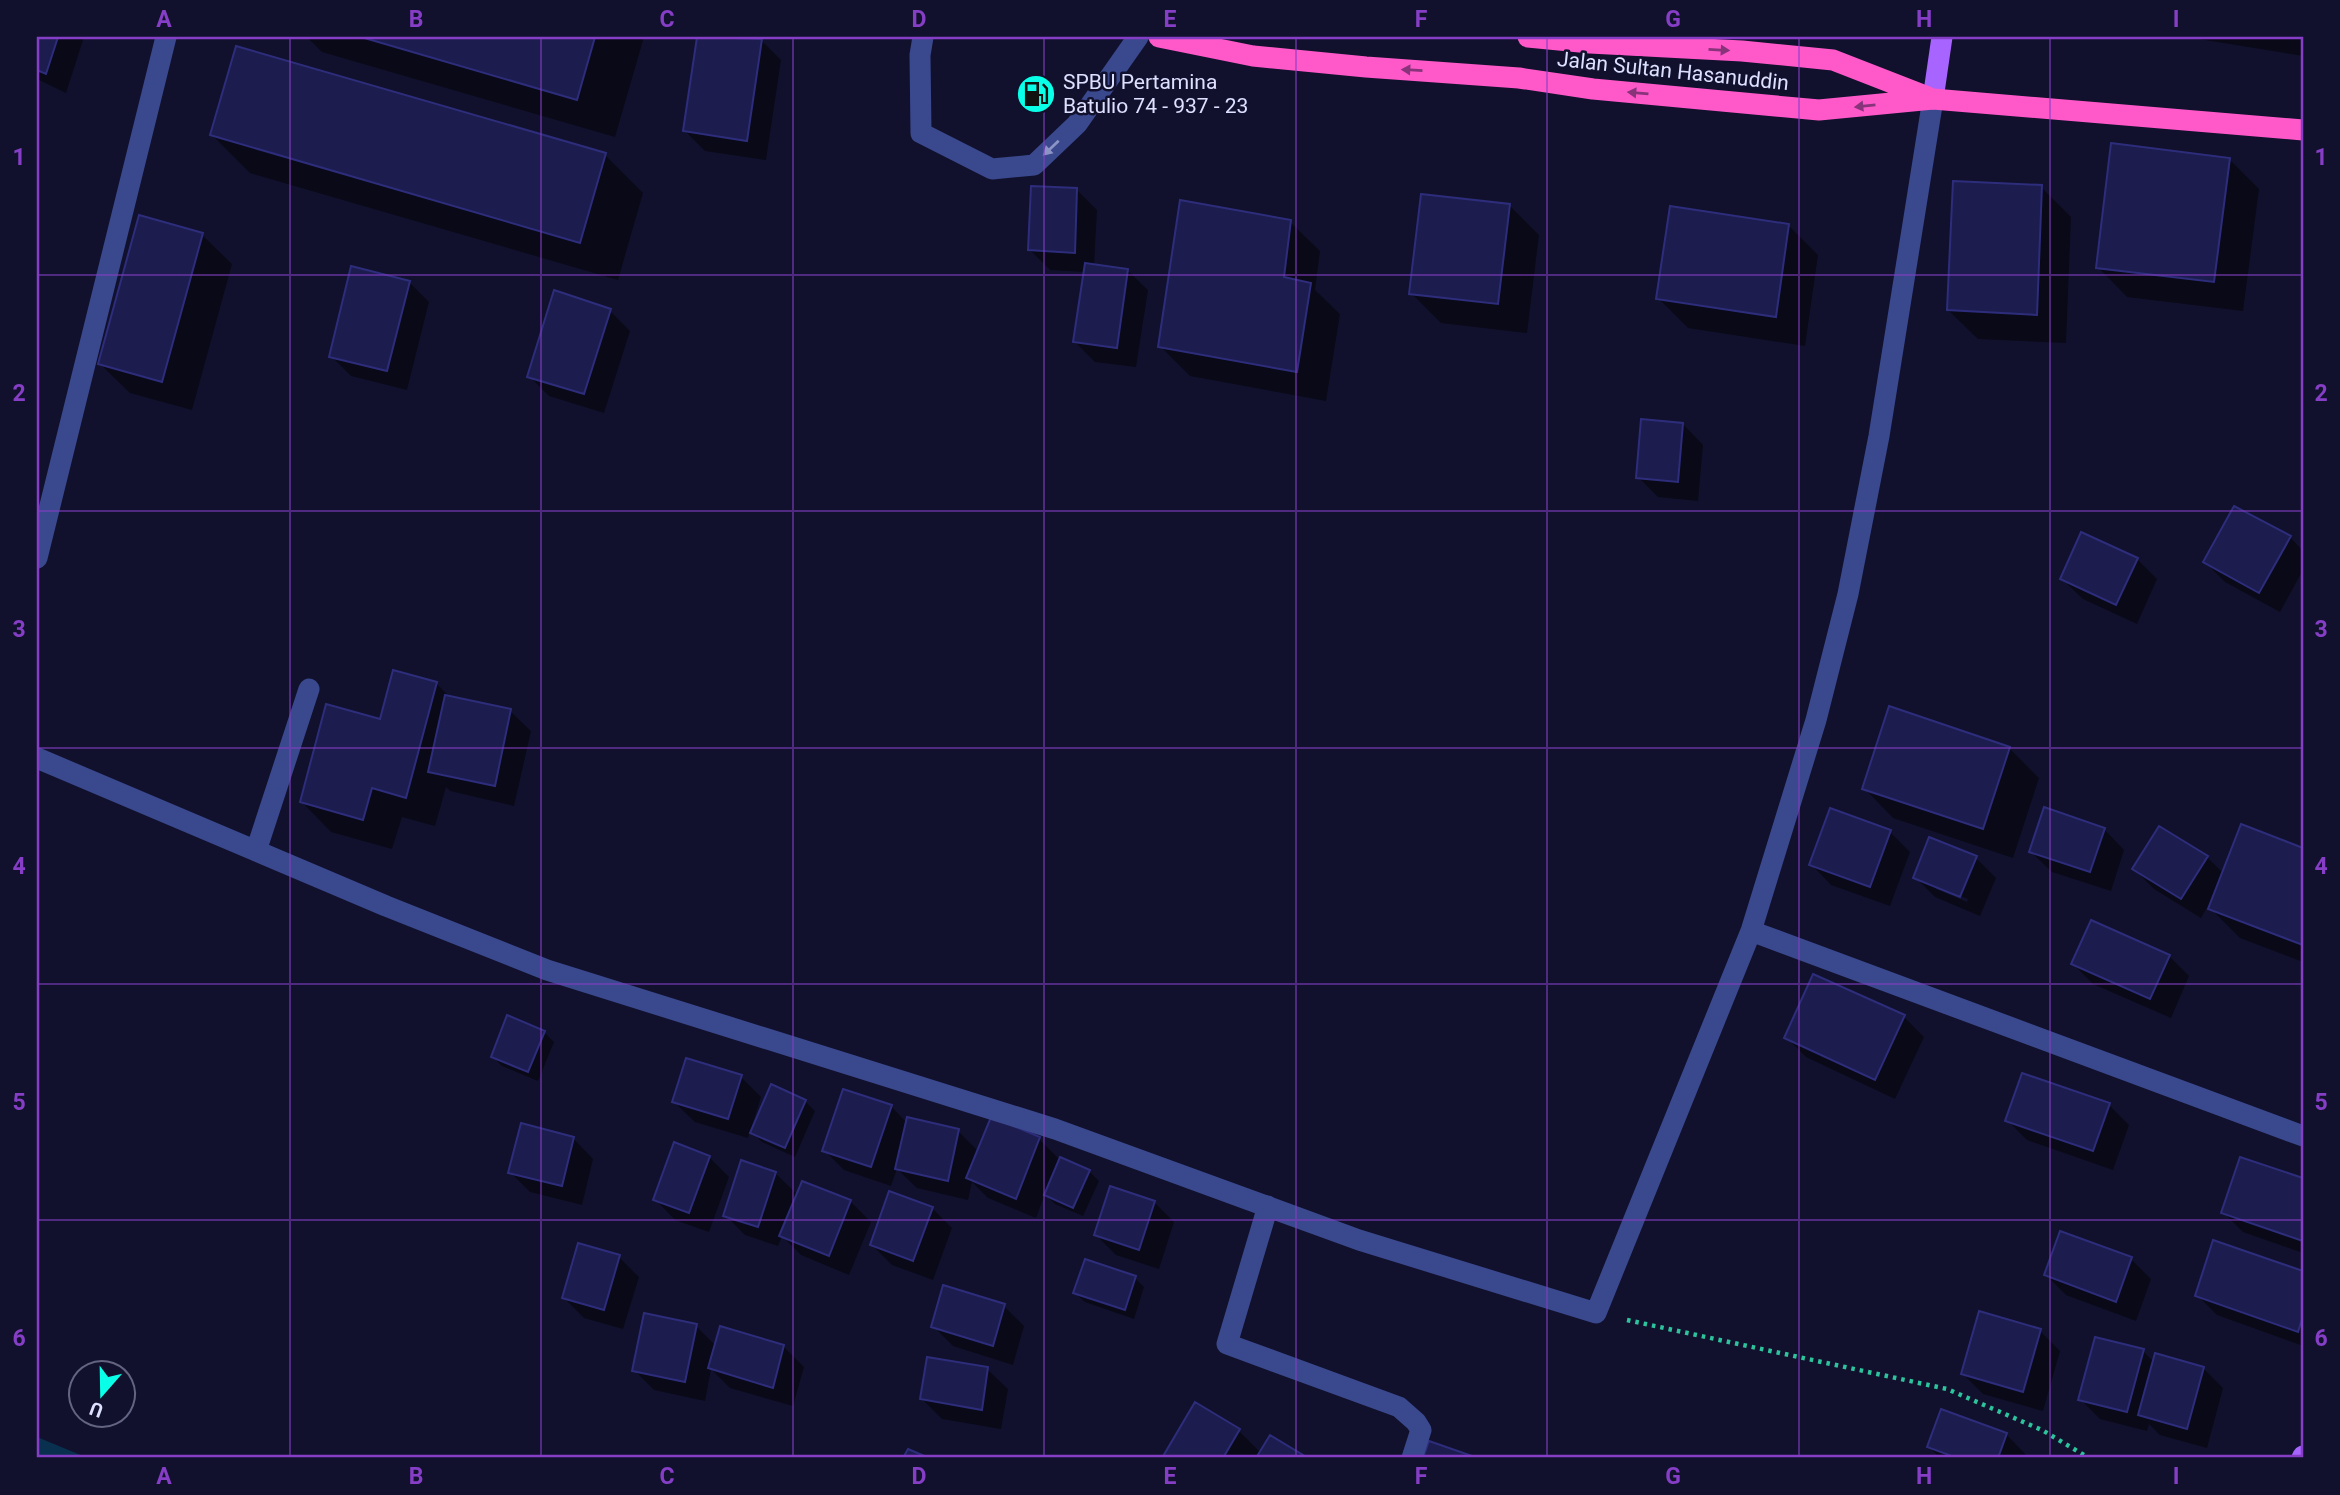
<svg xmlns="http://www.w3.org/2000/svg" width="2340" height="1495" font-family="Roboto,sans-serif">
<rect width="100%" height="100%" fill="#11112d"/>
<path fill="#09304e" d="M37,1437L88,1458H37Z"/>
<path fill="#0007" fill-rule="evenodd" d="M37,37H84L66,93L37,79Z
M307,37H644L615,137L322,52Z
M699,37H738L761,40L781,60L766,160L705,151L685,131Z
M2197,37H2303V56L2199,39Z
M212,135L605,155L643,193L618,280L250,173Z
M2229,159L2259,189L2243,311L2127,297L2098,267Z
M2041,187L2071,217L2066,343L1978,339L1948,310Z
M1077,190L1097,210L1094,266L1127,270L1148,290L1136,367L1095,362L1075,342L1085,272L1050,270L1030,250Z
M1509,205L1539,235L1527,333L1441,323L1411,293Z
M1290,222L1320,251L1315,290L1340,314L1326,401L1190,376L1160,346Z
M1788,225L1818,255L1805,346L1688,328L1658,298Z
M202,235L232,264L192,410L130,393L100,364Z
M409,282L429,302L407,390L351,376L331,356Z
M610,311L630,331L604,413L549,396L529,376Z
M1683,424L1703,445L1698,501L1658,497L1638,477Z
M2290,537L2303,551V570L2280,612L2225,582L2205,562Z
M2137,559L2157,579L2137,624L2083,599L2062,579Z
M436,683L451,698L510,711L531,731L514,806L450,791L446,787L435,826L402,817L392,849L331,832L302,802L381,721Z
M2009,748L2039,778L2013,858L1893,818L1864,788Z
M2242,826L2303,850V962L2240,938L2208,906L2201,918L2154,889L2134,869L2207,857L2224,874Z
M2104,829L2124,850L2111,891L2052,872L2031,852Z
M1890,832L1910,852L1890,906L1831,885L1811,864Z
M1976,858L1996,878L1980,916L1935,897L1915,877ZM1936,886L1968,899L1967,902L1936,889Z
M2169,956L2189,976L2171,1018L2093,984L2073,964Z
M1904,1017L1924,1037L1895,1099L1806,1057L1786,1037Z
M544,1032L554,1042L538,1081L502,1066L493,1057Z
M741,1077L761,1097L751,1129L753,1130L805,1101L815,1111L795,1157L762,1142L750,1130L748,1138L695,1122L674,1102Z
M2109,1105L2129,1125L2113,1170L2027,1140L2007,1120Z
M891,1106L907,1123L958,1131L979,1152L992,1119L1039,1139L1059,1159L1089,1171L1099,1181L1083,1216L1055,1204L1045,1194L1036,1218L988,1198L972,1182L968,1200L917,1188L897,1169L891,1186L844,1170L824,1150Z
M573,1138L593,1159L582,1205L530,1192L510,1172Z
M709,1157L729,1177L709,1232L675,1220L655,1199Z
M2241,1159L2303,1180V1253L2243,1232L2223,1212Z
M775,1173L798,1195L803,1183L851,1202L871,1222L849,1275L801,1255L782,1236L778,1246L745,1235L725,1215Z
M1154,1202L1174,1222L1159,1269L1116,1255L1096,1235Z
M932,1208L952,1228L933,1280L892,1265L872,1245Z
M2215,1242L2303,1272V1346L2217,1315L2197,1295Z
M619,1257L639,1277L623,1329L584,1318L564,1298Z
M2131,1259L2151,1279L2136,1321L2066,1295L2046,1275Z
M1135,1278L1144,1287L1134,1319L1085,1302L1075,1293Z
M1004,1306L1024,1326L1013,1365L953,1346L933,1326Z
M696,1326L716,1346L721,1329L784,1347L804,1367L793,1406L730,1388L711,1369L705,1401L654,1390L634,1370Z
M2040,1331L2060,1351L2043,1411L1983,1394L1963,1374Z
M2143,1351L2154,1362L2203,1368L2223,1388L2207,1448L2160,1435L2149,1424L2147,1431L2100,1419L2080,1399Z
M987,1369L1008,1389L1001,1429L942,1419L922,1399Z
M1195,1405L1239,1431L1261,1453L1270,1437L1305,1458H1164Z
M2006,1434L2026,1455L2025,1458H1940L1929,1447Z"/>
<path fill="#1c1c4f" stroke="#2d2d7c" stroke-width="2" d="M37,37H58L46,74L37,70Z
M361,37H595L577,100Z
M697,37L762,39L747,141L683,131Z
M236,46L606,153L580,243L210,135Z
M2111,143L2230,158L2214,282L2096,268Z
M1953,181L2042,185L2037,315L1947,310Z
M1031,186L1077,188L1075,253L1028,250Z
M1421,194L1510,204L1498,304L1409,294Z
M1180,200L1291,220L1284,277L1311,283L1297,372L1158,347Z
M1670,206L1789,224L1776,317L1656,299Z
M139,215L203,233L162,382L98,364Z
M1085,263L1128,269L1117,348L1073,342Z
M351,266L410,281L387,371L329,357Z
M554,290L611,309L584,394L527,377Z
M1641,419L1683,423L1678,482L1636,478Z
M2234,506L2291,536L2259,593L2203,562Z
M2081,532L2138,558L2116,605L2060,579Z
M393,670L437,682L406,798L372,788L363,820L300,802L326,704L380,719Z
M445,695L511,709L495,786L428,772Z
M1889,706L2010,747L1983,829L1862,789Z
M2044,807L2105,828L2090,872L2029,852Z
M1830,808L1891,830L1870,887L1809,865Z
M2241,824L2303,848V945L2208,909Z
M2159,826L2208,856L2181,899L2132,869Z
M1929,837L1977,856L1960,897L1913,878Z
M2091,920L2170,955L2150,999L2071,964Z
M1813,974L1905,1015L1875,1080L1784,1038Z
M507,1015L545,1031L528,1072L491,1057Z
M686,1058L742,1075L728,1119L672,1102Z
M2022,1073L2110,1103L2093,1151L2005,1121Z
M771,1084L806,1100L785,1148L750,1133Z
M843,1089L892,1105L871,1167L822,1151Z
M907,1117L959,1129L948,1181L895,1169Z
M991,1117L1040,1137L1016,1199L966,1178Z
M521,1123L574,1137L562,1186L508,1173Z
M674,1142L710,1156L689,1213L653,1200Z
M1060,1157L1090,1170L1073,1208L1044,1195Z
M2240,1157L2303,1178V1241L2221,1213Z
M741,1160L776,1172L758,1227L723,1216Z
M802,1181L851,1200L829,1256L779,1236Z
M1110,1186L1155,1201L1139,1250L1094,1235Z
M889,1191L933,1207L913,1261L870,1245Z
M2060,1231L2132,1257L2116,1302L2044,1275Z
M2213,1240L2303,1271V1316L2298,1332L2195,1296Z
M578,1243L620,1255L604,1310L562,1298Z
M1085,1259L1136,1276L1125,1310L1073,1293Z
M943,1285L1005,1304L993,1346L931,1327Z
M1979,1311L2041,1329L2023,1392L1961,1374Z
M644,1313L697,1324L685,1382L632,1371Z
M720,1326L784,1345L773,1388L708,1368Z
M2095,1337L2144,1349L2127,1412L2078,1400Z
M2155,1353L2204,1367L2187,1429L2138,1415Z
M927,1357L988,1367L982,1410L920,1399Z
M1195,1402L1240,1429L1223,1458H1162Z
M1941,1409L2007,1433L1998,1458H1957L1927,1447Z
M1270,1435L1308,1458H1256Z
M1429,1441L1472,1456V1458H1423Z
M908,1449L929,1458H903Z"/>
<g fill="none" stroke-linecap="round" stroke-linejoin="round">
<path stroke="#2dc49d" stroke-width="4.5" stroke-dasharray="3.5 5" stroke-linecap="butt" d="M1627,1320L1947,1389L2042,1430L2089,1458"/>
<path stroke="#3a488e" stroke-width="21" d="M923,37L920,55L921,133L992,169L1034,165L1077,124L1138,37
M37,558L166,37
M37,758L386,906L547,970L1055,1129L1359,1240L1596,1313L1751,931L1816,720L1848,594L1879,436L1933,99
M256,851L309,689
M1751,931L2303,1136
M1268,1206L1227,1344L1399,1407L1416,1422L1421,1430L1412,1458"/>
<path stroke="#a764ff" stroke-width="21" d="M1933,99L1942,37
M2302,1458L2303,1456"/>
<path stroke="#ff58c9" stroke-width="21" d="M1159,37L1253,56L1366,67L1519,78L1593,89L1819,110L1933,99L2303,130
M1528,37L1590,43L1742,51L1833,60L1928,97"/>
</g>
<defs><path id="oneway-solid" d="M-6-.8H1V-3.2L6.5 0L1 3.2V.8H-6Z" transform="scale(1.75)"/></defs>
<g fill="#88347b">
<use href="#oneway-solid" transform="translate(1719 50) rotate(3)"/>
<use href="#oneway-solid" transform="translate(1412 70) rotate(-177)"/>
<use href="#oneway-solid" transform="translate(1638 93) rotate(-175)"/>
<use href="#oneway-solid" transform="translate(1865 106) rotate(174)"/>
</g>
<use fill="#8c94c6" href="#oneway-solid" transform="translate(1051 148) rotate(137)"/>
<path fill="none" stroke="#853ec5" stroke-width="2" stroke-opacity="0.55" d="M290,37V1458M541,37V1458M793,37V1458M1044,37V1458M1296,37V1458M1547,37V1458M1799,37V1458M2050,37V1458M37,275H2303M37,511H2303M37,748H2303M37,984H2303M37,1220H2303"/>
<defs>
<g id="fuel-disc" transform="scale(2.0125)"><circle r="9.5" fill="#09ffe7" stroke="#11112d"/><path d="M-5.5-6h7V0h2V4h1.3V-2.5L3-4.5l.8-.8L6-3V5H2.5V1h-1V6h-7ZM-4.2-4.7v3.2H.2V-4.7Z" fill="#111"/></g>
</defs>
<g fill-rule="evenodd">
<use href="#fuel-disc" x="1036" y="94"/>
</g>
<g text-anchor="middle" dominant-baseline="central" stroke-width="5" stroke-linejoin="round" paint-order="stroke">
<g font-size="21" fill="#dde0ff" stroke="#11112d">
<text transform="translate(1673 71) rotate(6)">Jalan Sultan Hasanuddin</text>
</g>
<g font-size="21" fill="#dde0ff" stroke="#11112d" text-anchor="start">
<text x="1063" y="82">SPBU Pertamina<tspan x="1063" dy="24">Batulio 74 - 937 - 23</tspan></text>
</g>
</g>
<rect width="2340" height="1495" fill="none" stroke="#11112d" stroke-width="77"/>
<g transform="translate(102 1394) rotate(200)"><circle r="33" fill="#11112d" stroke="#636481" stroke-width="2"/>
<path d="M0-5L12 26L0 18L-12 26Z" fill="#09ffe7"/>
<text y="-10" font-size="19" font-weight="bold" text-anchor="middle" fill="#dde0ff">U</text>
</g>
<rect x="38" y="38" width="2264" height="1418" fill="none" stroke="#853ec5" stroke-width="2.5"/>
<g font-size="23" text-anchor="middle" font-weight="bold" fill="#853ec5">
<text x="164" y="27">A</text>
<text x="416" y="27">B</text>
<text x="667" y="27">C</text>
<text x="919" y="27">D</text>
<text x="1170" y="27">E</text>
<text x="1421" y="27">F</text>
<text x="1673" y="27">G</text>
<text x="1924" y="27">H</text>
<text x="2176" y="27">I</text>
<text x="19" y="165">1</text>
<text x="2321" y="165">1</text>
<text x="19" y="401">2</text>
<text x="2321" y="401">2</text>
<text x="19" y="637">3</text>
<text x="2321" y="637">3</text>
<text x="19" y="874">4</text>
<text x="2321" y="874">4</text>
<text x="19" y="1110">5</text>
<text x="2321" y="1110">5</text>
<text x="19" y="1346">6</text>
<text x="2321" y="1346">6</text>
<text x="164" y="1484">A</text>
<text x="416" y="1484">B</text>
<text x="667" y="1484">C</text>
<text x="919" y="1484">D</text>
<text x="1170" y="1484">E</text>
<text x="1421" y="1484">F</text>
<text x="1673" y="1484">G</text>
<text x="1924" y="1484">H</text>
<text x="2176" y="1484">I</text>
</g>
</svg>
